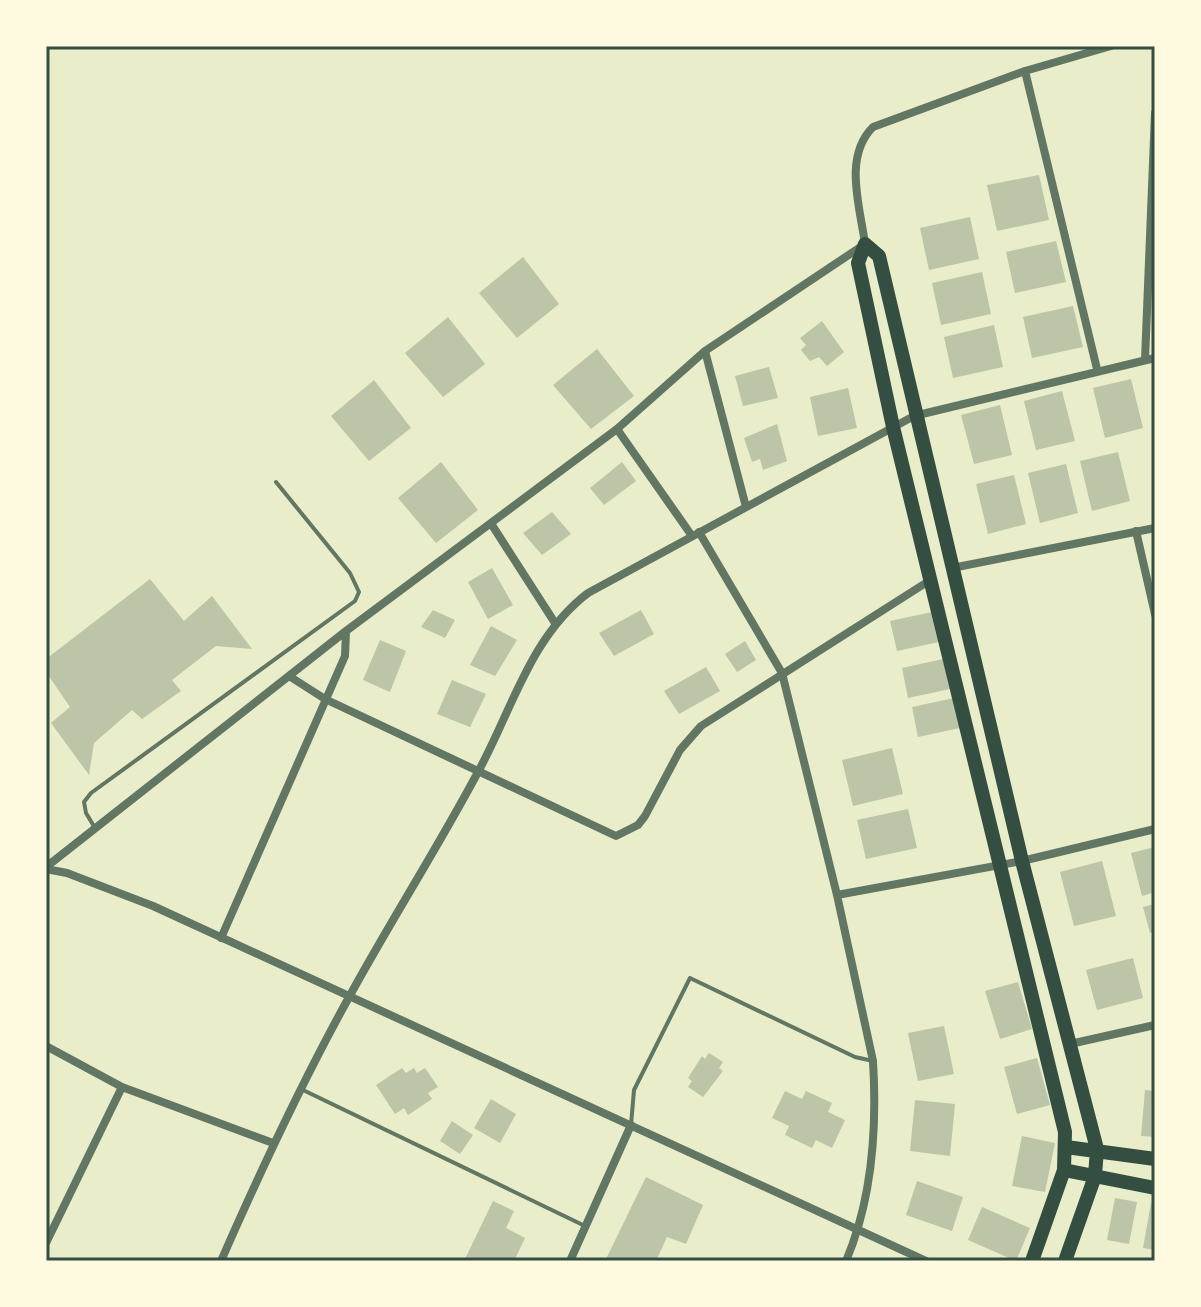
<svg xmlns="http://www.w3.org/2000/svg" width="1201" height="1307" font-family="'Fira Sans Condensed',sans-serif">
<rect width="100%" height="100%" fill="#e9edc9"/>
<path fill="#bcc5a7" d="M1039,175L1049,220L997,231L987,185Z
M970,217L979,259L929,270L920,228Z
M1056,241L1066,282L1015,293L1006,252Z
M523,257L559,304L517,338L479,293Z
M982,272L991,314L941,325L932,283Z
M1073,306L1083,347L1032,358L1023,317Z
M448,317L485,364L443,397L405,353Z
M822,321L844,352L827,366L819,357L810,361L801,350L806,345L800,338Z
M994,325L1003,367L953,378L944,337Z
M597,349L634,396L591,429L553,385Z
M769,367L778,398L743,406L735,376Z
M1131,379L1143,428L1105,438L1093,388Z
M374,380L411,428L369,461L331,416Z
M848,388L857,428L818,436L810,397Z
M1062,391L1075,441L1036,450L1024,401Z
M1000,405L1012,455L974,464L961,415Z
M777,424L787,461L763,470L760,459L752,462L744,438Z
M1118,452L1130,501L1092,511L1080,461Z
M441,462L478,510L436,543L398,498Z
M622,462L636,481L604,505L590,488Z
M1066,464L1078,513L1040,523L1028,473Z
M1014,475L1026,524L988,534L976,484Z
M552,512L571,534L542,555L523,533Z
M492,568L513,605L488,619L468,582Z
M150,579L184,621L212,596L252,649L216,646L172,680L181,691L142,719L132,710L94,743L89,775L51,723L70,707L46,672V659Z
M433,610L455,620L445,638L421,627Z
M641,610L654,634L614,656L599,633Z
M932,612L939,642L897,651L890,621Z
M491,626L517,640L495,676L470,665Z
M380,640L406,651L390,692L363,680Z
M745,641L756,660L737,672L725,654Z
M943,659L950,689L908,698L902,668Z
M706,667L720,691L679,714L664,691Z
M452,680L486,694L470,727L437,714Z
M954,698L960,728L918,737L912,707Z
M892,748L903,794L853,806L842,760Z
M908,809L917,848L866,859L857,820Z
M1155,847V892L1142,896L1131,853Z
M1102,861L1116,916L1074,926L1060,872Z
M1155,904V931L1150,933L1143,907Z
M1133,958L1143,998L1097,1010L1086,970Z
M1018,982L1032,1029L1000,1039L985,991Z
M944,1026L954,1074L918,1081L908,1033Z
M709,1053L723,1062L719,1068L723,1071L703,1097L688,1087L692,1081L688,1078L702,1056L705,1059Z
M1037,1058L1050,1105L1017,1114L1004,1067Z
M402,1068L406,1073L414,1068L417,1073L425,1068L438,1087L428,1093L432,1099L408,1115L404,1108L395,1114L376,1085Z
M1145,1090L1155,1091V1137L1141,1136Z
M785,1091L802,1099L806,1091L832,1103L828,1112L845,1120L832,1148L816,1140L812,1148L785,1135L789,1126L772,1118Z
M491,1099L516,1114L500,1143L474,1128Z
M915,1100L955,1104L950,1156L910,1151Z
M452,1121L473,1135L460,1154L440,1141Z
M1022,1136L1055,1143L1045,1192L1012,1186Z
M646,1177L703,1205L686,1244L667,1237L656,1261H605Z
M917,1181L963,1197L952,1231L906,1215Z
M1115,1198L1137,1202L1129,1244L1107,1240Z
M493,1201L514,1211L506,1228L525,1238L514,1261H464Z
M1151,1203L1155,1204V1250L1143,1248Z
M982,1207L1030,1228L1016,1261L968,1240Z"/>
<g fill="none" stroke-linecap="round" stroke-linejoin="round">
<path stroke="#617663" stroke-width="4" d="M95,828L86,813L84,802L91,793L355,601L359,592L350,573L276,482
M303,1090L585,1226
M631,1125L634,1090L690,978L855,1057L873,1061"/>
<path stroke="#617663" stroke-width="8" d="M1025,71L1097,369
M705,351L746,507
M1145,360L1155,113
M617,429L692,536
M492,525L555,623
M1136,531L1155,614
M699,532L782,673L837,895
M952,568L1155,528
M289,676L325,699L616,836L638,825L645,816L680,750L701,726L932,579
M46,867L346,631L617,429L705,351L865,244C860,206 843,157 873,127L1025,71L1111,46
M46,869L67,873L153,906L926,1261
M221,938L345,656L346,631
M1070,1044L1155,1025
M46,1046L122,1087L273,1143
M46,1243L122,1087
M221,1261C260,1172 301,1084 348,999C390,922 437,849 478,772C512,710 530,637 588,593L914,416L1155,358
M570,1261L631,1125
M846,1261C872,1200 877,1126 873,1061L837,895L1022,861L1155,829"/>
<path stroke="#344e41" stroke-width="14" d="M1066,1147L1155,1159
M1064,1170L1155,1188
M1032,1261L1064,1170L1065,1132L893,427L858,263L865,244L879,256L1022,861L1097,1149L1095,1176L1065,1261"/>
</g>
<rect width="1201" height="1307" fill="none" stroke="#fefae0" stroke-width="96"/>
<rect x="48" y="48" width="1105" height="1211" fill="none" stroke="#344e41" stroke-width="3"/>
</svg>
